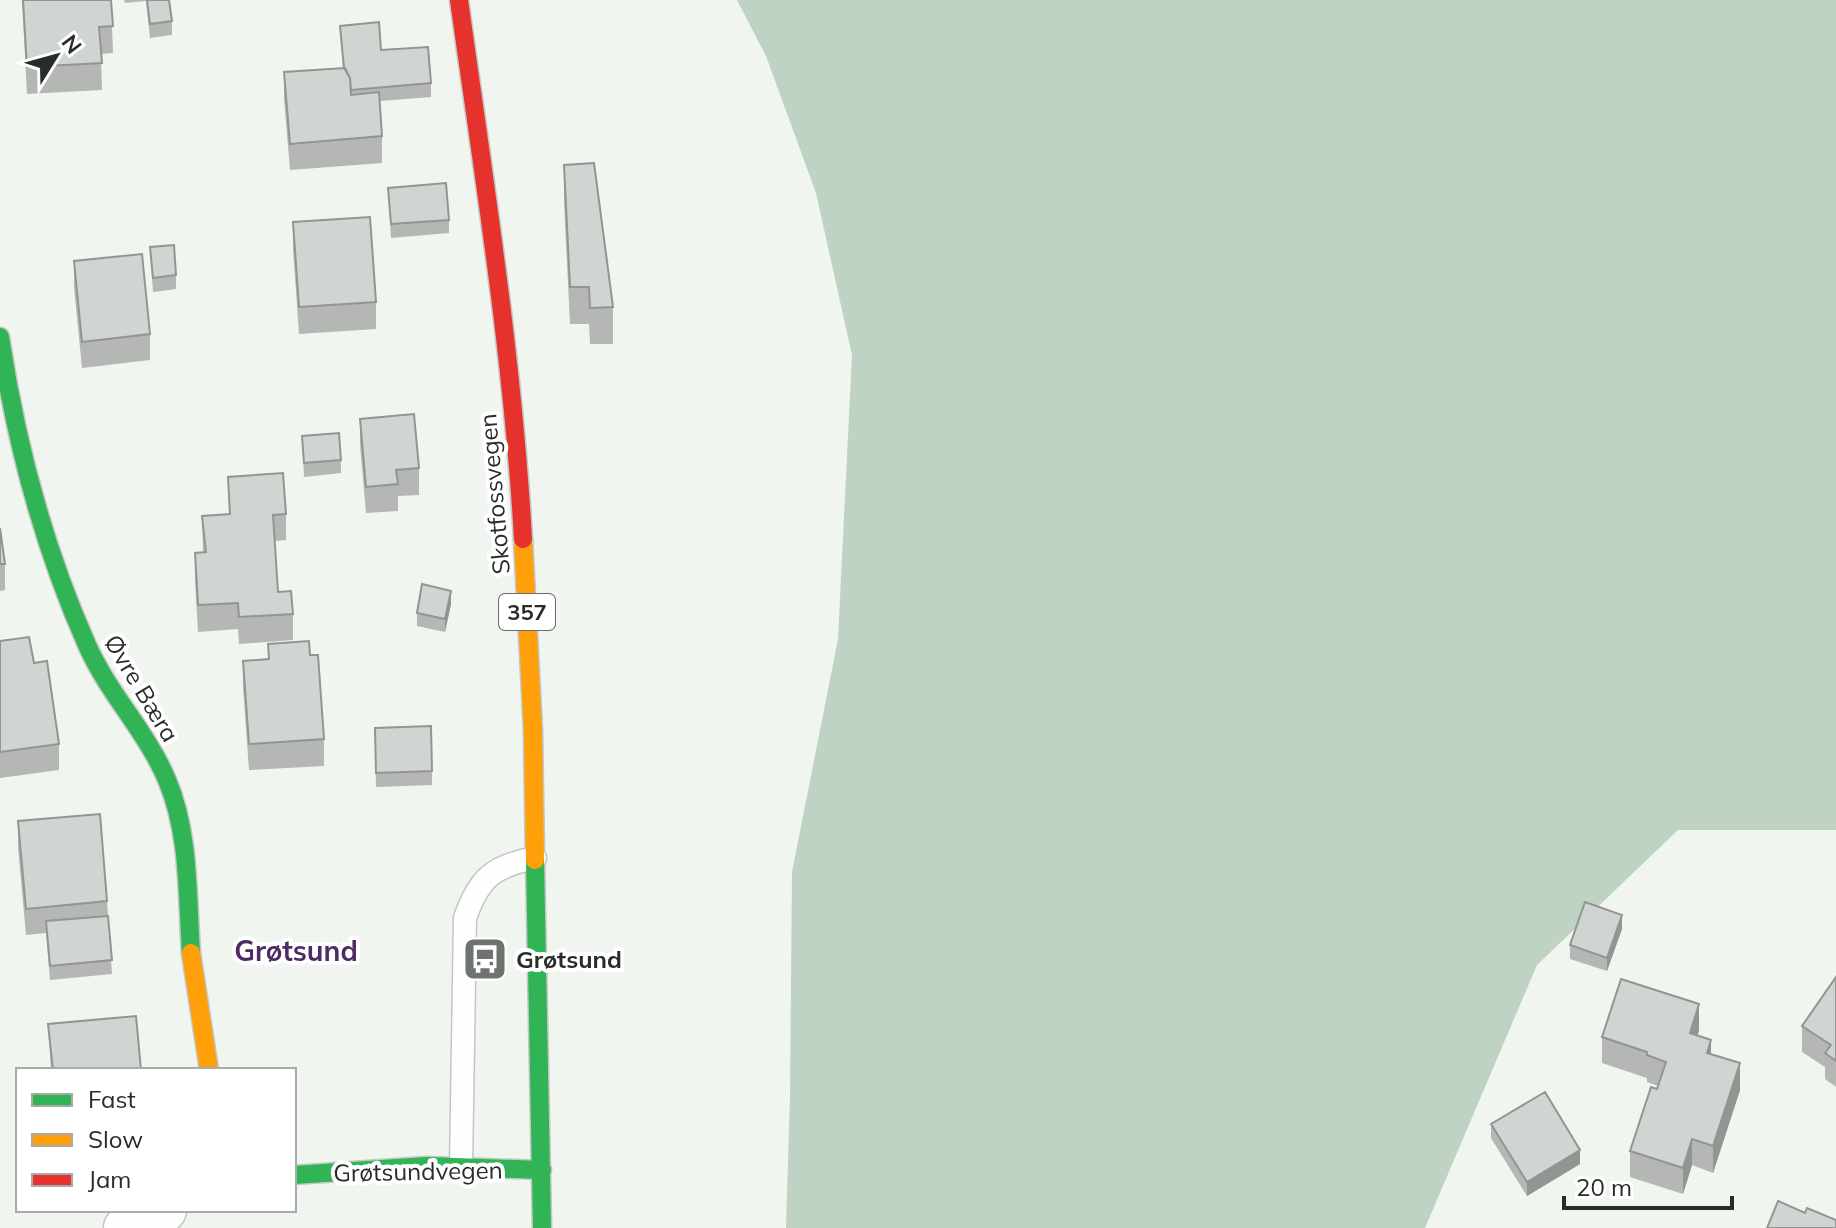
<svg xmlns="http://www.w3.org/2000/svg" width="1836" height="1228" font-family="Mulish,sans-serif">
<rect width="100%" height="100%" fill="#f0f5f0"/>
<path fill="#bed3c3" d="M737,0H1836V830H1678L1537,965L1425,1228H786L790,1097L792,872L838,639L852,355L816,193L766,56Z"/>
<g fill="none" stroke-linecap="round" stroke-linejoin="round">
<g stroke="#c3c7c3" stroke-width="25">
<path id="lane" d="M461,1167L465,918C479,878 493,866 535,858"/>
</g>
<g stroke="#c3c7c3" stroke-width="47">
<path id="street" d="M126,1228L164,1210"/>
</g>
<g stroke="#c3c7c3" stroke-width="21">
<path id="fast" d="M0,337C16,443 43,546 87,645C108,693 147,732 167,780C190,834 187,896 191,953
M535,860L542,1228
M294,1175L427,1166L542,1170"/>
</g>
<g stroke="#c3c7c3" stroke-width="21">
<path id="slow" d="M523,539L533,731L535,860
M191,953L209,1070"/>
</g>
<g stroke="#c3c7c3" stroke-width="21">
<path id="jam" d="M459,0C484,179 513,359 523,539"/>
</g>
<use href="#lane" stroke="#fdfefd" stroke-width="22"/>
<use href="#street" stroke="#fdfefd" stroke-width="44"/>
<use href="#fast" stroke="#30b455" stroke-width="18"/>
<use href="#slow" stroke="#ff9f0a" stroke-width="18"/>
<use href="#jam" stroke="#e5322d" stroke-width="18"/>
</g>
<path fill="#b4b7b4" d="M22,0H111L113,53L101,54L102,90L27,94Z
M124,0H169L172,21V35L150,38L146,1L125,3Z
M340,26L381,50L431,83V97L380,101L382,136V163L290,170L284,99V72L343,68Z
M564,165L613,307V344H590L589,324H570L564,202Z
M388,188L449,220V233L391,238Z
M293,222L376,302V329L299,334L293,248Z
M150,247L176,275V289L153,292Z
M74,261L150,334V360L82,368L74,287Z
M360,419L419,468V495L398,496V511L366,513L360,445Z
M302,436L341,460V473L304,477Z
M228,477L286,514V540L275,541L278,592L293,614V640L239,644L238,629L198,632L195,580V553H203L202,516L229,514Z
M0,528L5,564V590L0,591Z
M451,604L445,632L417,626V613Z
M0,641L34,663L59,744V770L0,778Z
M268,644L310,655L324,739V766L249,770L243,687V661L268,659Z
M375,729L432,771V785L376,787Z
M18,821L107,901L112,974L50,980L46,933L26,935L18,848Z
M1622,929L1607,971L1570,959V945Z
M1836,977V1087L1825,1079V1067L1802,1052V1026Z
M48,1024L141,1070H51Z
M1699,1031L1697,1035L1740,1090L1713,1173L1692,1165L1683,1194L1630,1177V1151L1658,1086L1647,1082V1078L1602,1063V1037Z
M1491,1124L1580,1164L1527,1196L1491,1138Z"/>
<path fill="#929592" d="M451,591V604L445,632V619Z
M1622,915V929L1607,971V958Z
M1699,1004V1031L1690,1059V1033Z
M1711,1040V1066L1707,1053Z
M1740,1063V1090L1713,1173V1146Z
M1692,1139V1165L1683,1194V1168Z
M1580,1150V1164L1527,1196V1182Z"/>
<path fill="#d1d5d1" stroke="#929592" stroke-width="2" d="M23,0H111L113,26L99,27L102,63L27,67Z
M147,0H169L172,21L150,24Z
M379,22L381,50L428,47L431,83L351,90L350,78L344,68L340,26Z
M345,68L350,78L351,95L379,92L382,136L290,144L284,72Z
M594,163L613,307L590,308L589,287H570L564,165Z
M446,183L449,220L391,224L388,188Z
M370,217L376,302L299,307L293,222Z
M174,245L176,275L153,278L150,247Z
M142,254L150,334L82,342L74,261Z
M414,414L419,468L396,470L398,484L366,487L360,419Z
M339,433L341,460L304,463L302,436Z
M283,473L286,514L273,515L278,592L291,591L293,614L239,617L238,603L198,605L195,553L206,552L202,516L230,514L228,477Z
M0,528L5,564H0Z
M422,584L451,591L445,619L417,613Z
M29,637L34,663L47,661L59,744L0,752V641Z
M309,641L310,655H318L324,739L249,744L243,661L269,659L268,644Z
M431,726L432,771L376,773L375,728Z
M100,814L107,901L26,909L18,821Z
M1585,902L1622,915L1607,958L1570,945Z
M108,916L112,960L50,966L46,921Z
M1836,977V1061L1825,1053L1831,1045L1802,1026Z
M1621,979L1699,1004L1690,1033L1711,1040L1707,1053L1740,1063L1713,1146L1692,1139L1683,1168L1630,1151L1651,1087L1657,1089L1666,1062L1647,1055V1052L1602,1037Z
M136,1016L141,1070H53L48,1024Z
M1545,1092L1580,1150L1527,1182L1491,1124Z
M1778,1201L1805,1213L1807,1208L1836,1220V1228H1767Z"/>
<defs>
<g id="bus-square" transform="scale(2.3)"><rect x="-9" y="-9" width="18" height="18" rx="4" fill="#6f736f" stroke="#fff"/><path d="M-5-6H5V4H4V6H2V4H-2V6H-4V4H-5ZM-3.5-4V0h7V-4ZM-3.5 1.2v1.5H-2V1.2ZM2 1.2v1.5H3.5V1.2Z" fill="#fff"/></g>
</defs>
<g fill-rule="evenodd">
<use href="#bus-square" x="485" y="959"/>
</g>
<g text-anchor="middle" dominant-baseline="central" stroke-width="8" stroke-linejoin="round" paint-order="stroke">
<rect fill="#fff" stroke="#696c6a" stroke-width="2" x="499" y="594" width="56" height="36" rx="6"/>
<g font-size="22" font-weight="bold" fill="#292d2a">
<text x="527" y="612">357</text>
</g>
<g font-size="24" fill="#292d2a" stroke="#fff">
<text transform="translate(494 494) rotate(-95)">Skotfossvegen</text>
<text transform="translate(142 688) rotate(59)">Øvre Bæra</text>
<text transform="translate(418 1171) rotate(-1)">Grøtsundvegen</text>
</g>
<g font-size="24" font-weight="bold" fill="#292d2a" stroke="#fff" text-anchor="start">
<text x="516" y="959">Grøtsund</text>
</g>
<g font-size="28" font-weight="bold" fill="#4d2c65" stroke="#fff">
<text x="296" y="950">Grøtsund</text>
</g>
</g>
<rect x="16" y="1068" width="280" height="144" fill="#ffffff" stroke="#a9abaa" stroke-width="2"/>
<rect x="32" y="1094" width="40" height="12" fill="#30b455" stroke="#a9abaa" stroke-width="2"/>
<text x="88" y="1108" font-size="24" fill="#292d2a">Fast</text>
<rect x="32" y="1134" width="40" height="12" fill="#ff9f0a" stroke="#a9abaa" stroke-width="2"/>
<text x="88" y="1148" font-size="24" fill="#292d2a">Slow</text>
<rect x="32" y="1174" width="40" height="12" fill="#e5322d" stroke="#a9abaa" stroke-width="2"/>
<text x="88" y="1188" font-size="24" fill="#292d2a">Jam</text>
<g transform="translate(56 56) rotate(53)" stroke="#ffffff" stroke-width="6" paint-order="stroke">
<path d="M0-6L14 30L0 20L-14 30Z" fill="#292d2a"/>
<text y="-12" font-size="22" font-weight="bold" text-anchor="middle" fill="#292d2a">N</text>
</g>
<path d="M1564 1196v12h168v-12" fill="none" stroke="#292d2a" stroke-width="4"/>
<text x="1576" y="1196" font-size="24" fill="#292d2a" stroke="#ffffff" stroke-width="6" paint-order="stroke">20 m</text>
</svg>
